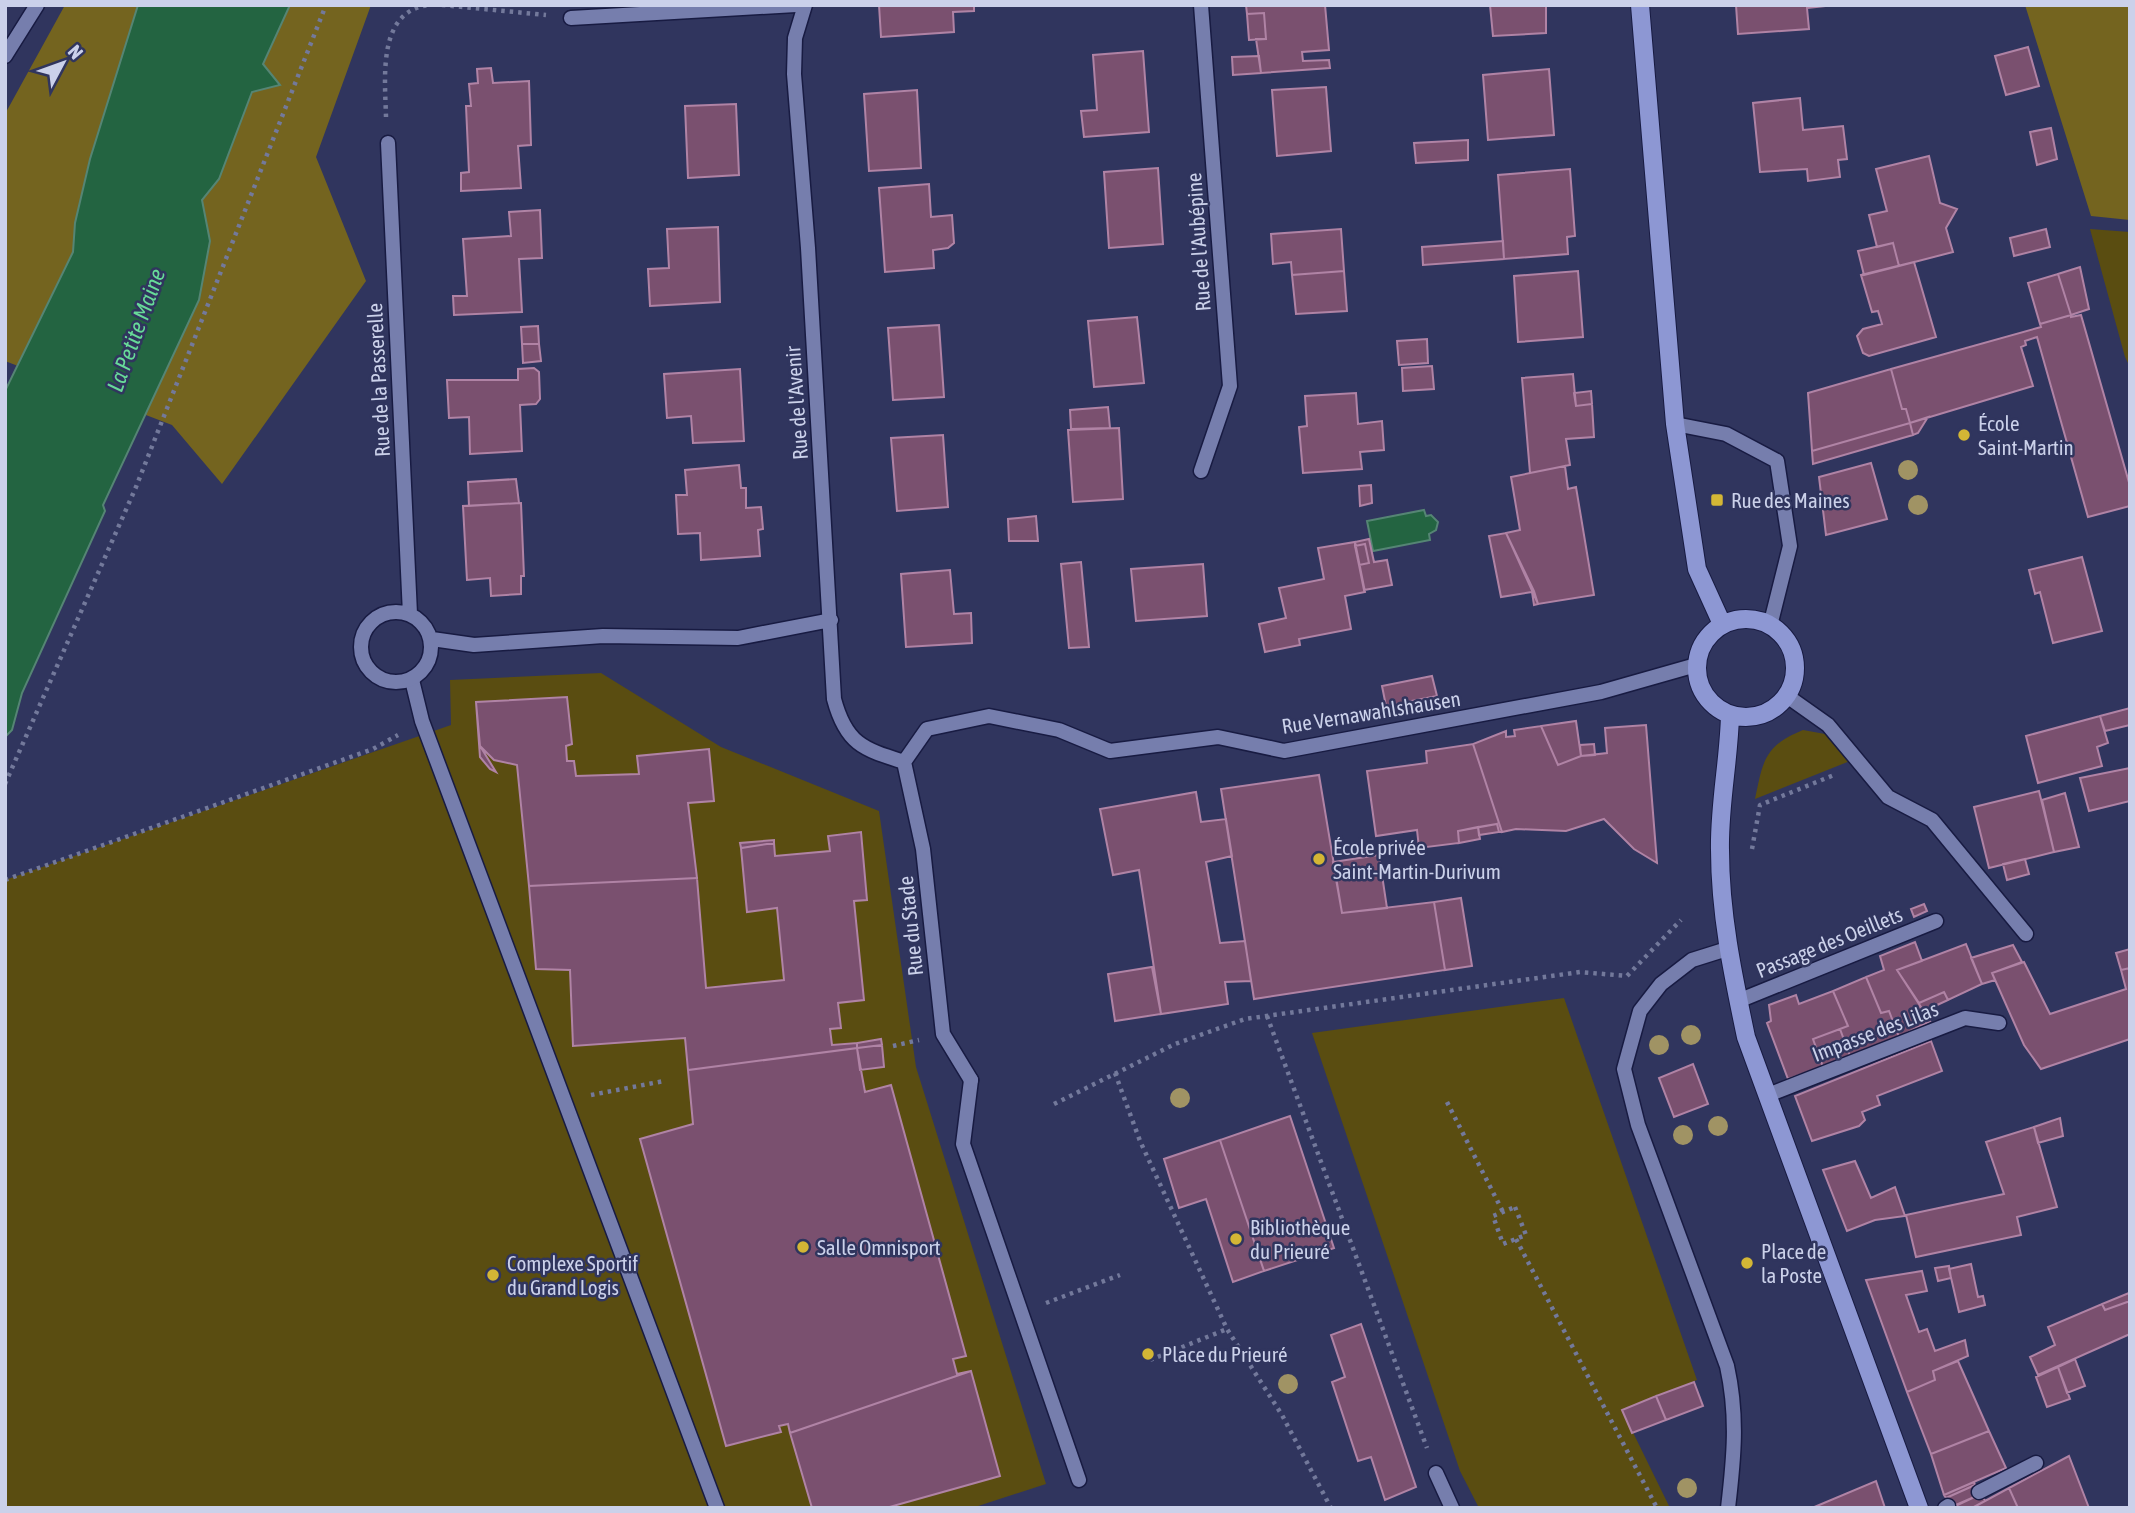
<svg xmlns="http://www.w3.org/2000/svg" width="2135" height="1513" font-family="'Asap Condensed',sans-serif">
<rect width="100%" height="100%" fill="#30355e"/>
<path fill="#5a4d11" d="M2090,229L2130,232V367L2125,357Z
M601,673L721,747L879,811L916,1067L1046,1484L972,1508H5V880L451,725L450,680Z
M1803,730L1825,734L1850,761L1755,799C1763,761 1764,746 1803,730Z
M1564,998L1697,1380L1622,1410L1670,1508H1479L1460,1471L1312,1033Z"/>
<path fill="#74641f" d="M65,5H371L316,157L366,281L222,484L172,425L5,361V114Z
M2025,5H2130V220L2091,216Z"/>
<path fill="#236441" stroke="#558574" stroke-width="2" d="M138,5H290L263,64L280,85L252,92L219,179L202,200L210,241L199,300L103,505L105,511L22,693L12,730L5,737V391L73,252L75,223L90,159Z
M1424,510L1426,516L1431,515L1438,522L1436,530L1429,534L1430,540L1373,551L1367,521Z"/>
<path fill="#7a506f" stroke="#b083a5" stroke-width="2" d="M879,5H974V11L953,12L954,32L881,37Z
M1246,5H1325L1329,50L1302,52L1303,61L1329,60L1330,68L1261,73L1256,39H1266L1264,13L1247,14Z
M1490,5H1546V33L1493,36Z
M1736,5H1835L1807,8L1809,29L1738,34Z
M1264,13L1266,39L1249,40L1247,14Z
M2028,47L2039,86L2006,95L1995,56Z
M1143,51L1149,132L1084,137L1081,111L1097,110L1093,55Z
M1259,56L1261,73L1233,75L1232,57Z
M491,68L493,83L529,81L531,145L518,146L521,188L461,191V173L469,172L466,106H471L469,84L478,83L477,69Z
M1549,69L1554,135L1488,140L1483,75Z
M1326,87L1331,151L1277,156L1272,90Z
M917,90L921,168L869,171L864,94Z
M1800,98L1803,130L1843,126L1847,159L1838,160L1840,177L1808,181L1807,169L1760,172L1753,103Z
M736,104L739,175L688,178L685,106Z
M2051,128L2057,159L2037,165L2030,132Z
M1468,140V160L1416,163L1414,143Z
M1929,156L1940,203L1957,209L1946,228L1953,252L1899,266L1893,243L1877,247L1869,215L1887,211L1876,169Z
M1158,168L1163,244L1109,248L1104,172Z
M1570,169L1575,236L1567,237L1568,254L1504,259L1498,175Z
M929,184L931,217L952,215L954,243L948,248L933,250L934,268L885,272L879,188Z
M540,210L542,258L519,259L522,312L454,315L453,296H467L463,239L511,236L509,212Z
M718,227L720,302L650,306L648,269L669,268L667,229Z
M1341,229L1344,271L1292,275L1291,262L1273,264L1271,234Z
M2046,229L2050,247L2014,256L2010,238Z
M1503,241L1504,259L1423,265L1422,247Z
M1893,243L1899,266L1864,275L1858,251Z
M1914,262L1936,337L1869,356L1863,353L1857,336L1863,329L1882,324L1878,311L1872,312L1861,275Z
M2080,267L2089,309L2071,315L2058,274Z
M1344,271L1347,311L1296,314L1292,275Z
M1578,271L1583,337L1518,342L1514,276Z
M2058,274L2071,315L2040,324L2028,283Z
M2071,315V317L2081,315L2130,486V506L2088,517L2037,337L2025,341L2026,345L2021,347L2033,386L1910,423L1906,409H1902L1891,369L2041,327L2040,324Z
M1137,317L1144,383L1094,387L1088,321Z
M939,325L944,397L893,400L888,328Z
M538,326L539,344H522L521,327Z
M1427,339L1428,363L1399,365L1397,341Z
M522,344H539L541,361L523,363Z
M1432,366L1434,389L1403,391L1402,368Z
M534,368L539,372L540,399L536,404L520,405L522,451L470,454L469,417L449,418L447,380H518V369Z
M740,369L744,441L693,443L691,416L667,418L664,374Z
M1891,369L1902,409H1906L1910,423L1812,451L1808,393Z
M1573,374L1576,406L1592,404L1594,437L1566,439L1570,465L1530,473L1522,378Z
M1591,391L1592,404L1576,406L1574,393Z
M1356,393L1358,424L1382,421L1384,450L1360,452L1362,469L1303,473L1299,427L1307,426L1305,396Z
M1108,407L1110,428L1071,429L1070,410Z
M1928,417L1918,433L1913,435L1910,423Z
M1910,423L1913,435L1813,464L1812,451Z
M1119,428L1123,499L1073,502L1068,430Z
M943,435L948,507L897,511L891,438Z
M1871,463L1887,519L1826,535L1819,477Z
M739,465L741,488H746V508L761,507L763,529L758,530L760,556L701,560L700,533L678,534L676,495H687L685,470Z
M1565,466L1568,489L1576,487L1594,595L1538,604L1506,533L1520,530L1511,477Z
M516,479L519,503L469,506L468,482Z
M1371,485L1372,503L1360,506L1359,486Z
M521,503L524,576H521V594L491,596L490,578L467,580L463,506Z
M1036,516L1038,541H1009L1008,519Z
M1506,533L1534,591L1538,604L1534,605L1532,592L1501,597L1489,536Z
M1369,539L1374,562L1387,560L1392,585L1364,590L1359,565L1369,563L1365,544L1355,546V542Z
M1355,542L1365,592L1345,596L1351,629L1299,639L1300,645L1265,652L1259,624L1286,618L1279,588L1324,579L1318,548Z
M1365,544L1369,563L1359,565L1355,546Z
M2082,557L2102,631L2053,643L2040,592L2035,594L2029,570Z
M1081,562L1089,647L1069,648L1061,564Z
M1203,564L1207,616L1136,621L1131,569Z
M950,570L954,614L971,613L972,643L906,647L901,574Z
M1432,676L1437,696L1386,706L1382,686Z
M567,697L572,744L566,746L567,761H574L576,776L639,774L637,756L709,749L714,801L688,803L697,878L529,886L517,765L494,760L480,746L476,702Z
M476,702L480,746L496,772L490,769L480,757Z
M2130,708V725L2105,731L2100,716Z
M2100,716L2108,743L2097,747L2102,766L2038,783L2026,736Z
M1576,721L1581,756L1558,765L1541,726Z
M1646,725L1657,863L1634,849L1604,819L1566,831L1516,829L1502,832L1473,744L1506,731V737L1515,736L1514,730L1541,726L1558,765L1581,756L1607,753L1605,728Z
M1473,744L1502,832H1499L1497,824L1458,831L1459,843L1419,848L1417,830L1376,836L1367,771L1427,763L1426,751Z
M1594,744L1595,755L1581,756L1580,745Z
M2130,768V801L2089,811L2080,778Z
M1319,775L1342,913L1434,902L1445,970L1254,999L1221,789Z
M2039,791L2054,852L1989,868L1974,807Z
M1196,792L1201,822L1226,819L1232,856L1206,862L1220,943L1245,941L1251,981L1225,982L1228,1004L1161,1014L1139,870L1113,875L1100,809Z
M2065,793L2079,847L2054,852L2042,800Z
M1497,824L1499,832L1479,835L1478,827Z
M1478,827L1480,839L1459,843L1458,831Z
M861,832L867,900L854,901L864,1000L838,1003L841,1028L830,1029L832,1045L857,1043V1048L688,1070L685,1038L573,1046L570,970L536,969L529,886L697,878L706,988L784,980L777,908L747,912L741,848L774,843L775,856L830,851L828,836Z
M774,840V843L741,848L740,843Z
M1379,855L1387,908L1342,913L1333,862Z
M2025,859L2029,874L2007,880L2003,864Z
M1461,898L1472,966L1445,970L1434,902Z
M1924,904L1927,911L1914,917L1911,909Z
M1915,942L1922,961L1897,970L1930,1021L1899,1037L1889,1011L1881,1013L1866,977L1884,970L1880,956Z
M1966,944L1982,984L1948,1000L1944,992L1919,1003L1897,970Z
M2013,945L2022,962L1992,973L1995,980L1982,984L1971,958Z
M2130,949V968L2121,970L2116,953Z
M2024,962L2050,1014L2126,989L2121,970L2130,968V1039L2041,1069L2024,1045L1992,973Z
M1152,967L1161,1014L1115,1021L1108,974Z
M1866,977L1881,1013L1889,1011L1899,1037L1850,1056L1840,1029L1848,1026L1833,991Z
M1833,991L1848,1026L1813,1039L1823,1067L1788,1079L1767,1023L1771,1021L1769,1005L1796,995L1799,1004Z
M1944,992L1948,1000L1922,1012L1919,1003Z
M1840,1029L1850,1056L1823,1067L1813,1039Z
M881,1039L882,1045L857,1048V1043Z
M1931,1041L1942,1071L1877,1096L1880,1105L1862,1112L1865,1120L1859,1126L1812,1141L1795,1096Z
M882,1045L884,1067L860,1070L857,1048Z
M857,1048L865,1092L891,1085L966,1356L953,1359L957,1374L971,1371L790,1433L788,1424L779,1426L781,1432L726,1446L640,1139L693,1124L688,1070Z
M1693,1064L1708,1104L1674,1117L1659,1078Z
M1290,1116L1334,1248L1264,1271L1220,1140Z
M2060,1118L2063,1136L2038,1143L2034,1127Z
M2034,1127L2057,1207L2017,1217L2021,1235L1916,1257L1906,1215L2004,1194L1986,1142Z
M1220,1140L1264,1271L1233,1282L1206,1199L1179,1208L1164,1159Z
M1855,1161L1871,1198L1895,1187L1905,1216L1875,1220L1847,1231L1823,1170Z
M1971,1264L1978,1297L1983,1296L1985,1305L1959,1312L1949,1269Z
M1949,1266L1951,1278L1938,1281L1935,1268Z
M1922,1271L1927,1291L1906,1295L1919,1332L1927,1329L1935,1351L1965,1340L1968,1356L1933,1371L1935,1380L1907,1392L1866,1280Z
M2129,1293L2130,1301L2105,1310L2102,1304Z
M2130,1301V1334L2038,1375L2030,1357L2055,1345L2048,1327L2102,1304L2105,1310Z
M1361,1324L1416,1487L1385,1500L1371,1457L1358,1461L1332,1382L1345,1377L1331,1335Z
M2075,1359L2085,1386L2067,1393L2058,1367Z
M1958,1361L1989,1431L1931,1454L1907,1392L1935,1380L1933,1371Z
M2058,1367L2070,1399L2047,1407L2036,1377Z
M971,1371L1000,1476L886,1508H812L790,1433Z
M1694,1382L1703,1406L1666,1420L1656,1396Z
M1656,1396L1666,1420L1632,1433L1622,1410Z
M1989,1431L2006,1468L1944,1495L1931,1454Z
M2069,1456L2089,1508H2018L2009,1488Z
M1876,1481L1885,1508H1812Z
M1974,1482L1975,1485L1946,1498L1944,1495Z
M1975,1485L1981,1494L1949,1508L1946,1498Z
M2009,1488L2018,1508H1972L1985,1501Z
M1981,1494L1985,1501L1972,1508H1951Z"/>
<g fill="none" stroke-linecap="round" stroke-linejoin="round">
<g stroke="#181b42" stroke-width="17">
<path id="service" d="M571,18L796,5
M1675,424L1726,434L1777,461L1790,546L1770,626
M412,680L422,721L717,1508
M1787,696L1828,725L1888,797L1932,820L2026,934
M1727,949L1692,960L1661,984L1640,1011L1624,1069L1638,1125L1727,1366C1738,1416 1734,1457 1728,1508
M1738,1001L1936,921
M971,1080L963,1144L1079,1480
M1768,1095L1965,1018L1999,1023
M1979,1492L2036,1463
M1945,1508L1948,1506"/>
</g>
<g stroke="#181b42" stroke-width="17">
<path id="minor" d="M805,5L795,38L794,74L808,248L834,699C846,744 863,749 904,762
M5,56L37,5
M388,143L410,614
M1201,471L1230,386L1201,5
M361 647a35 35 0 1 1 70 0a35 35 0 1 1-70 0Z
M432,639L474,645L603,636L738,638L831,620
M904,762L927,729L989,716L1059,730L1110,751L1218,737L1284,751L1601,692L1696,665
M904,762L923,849L943,1034L971,1080
M1436,1473L1452,1508"/>
</g>
<g stroke="#181b42" stroke-width="20">
<path id="primary" d="M1640,5L1675,424L1697,569L1722,624
M1697 668a49 49 0 1 1 98 0a49 49 0 1 1-98 0Z
M1730,715C1729,760 1719,805 1720,850C1720,914 1733,975 1746,1037L1919,1508"/>
</g>
<path stroke="#73799b" stroke-width="4.5" stroke-dasharray="3.5 5" stroke-linecap="butt" d="M442,5L546,15
M386,117C385,77 377,10 430,5
M5,784L136,487L326,5
M1752,849L1760,805L1834,775
M5,880L373,749L398,735
M1267,1016L1427,1448
M893,1046L919,1040
M1115,1073L1140,1141L1227,1329L1282,1415L1331,1508
M591,1095L664,1081
M1447,1102L1503,1212
M1054,1104L1175,1044L1245,1019L1580,972L1627,976L1681,920
M1515,1207L1526,1235L1503,1244L1493,1216Z
M1516,1239L1657,1508
M1046,1303L1120,1275
M1150,1360L1227,1329"/>
<use href="#service" stroke="#767ead" stroke-width="14"/>
<use href="#minor" stroke="#767ead" stroke-width="14"/>
<use href="#primary" stroke="#8d97d3" stroke-width="18"/>
</g>
<g fill="#a09364">
<circle cx="1908" cy="470" r="10"/>
<circle cx="1918" cy="505" r="10"/>
<circle cx="1691" cy="1035" r="10"/>
<circle cx="1659" cy="1045" r="10"/>
<circle cx="1180" cy="1098" r="10"/>
<circle cx="1718" cy="1126" r="10"/>
<circle cx="1683" cy="1135" r="10"/>
<circle cx="1288" cy="1384" r="10"/>
<circle cx="1687" cy="1488" r="10"/>
</g>
<g fill="#d3b635" stroke="#30355e" stroke-width="2.5">
<circle cx="1964" cy="435" r="7"/>
<rect x="1710" y="493" width="14" height="14" rx="3.5"/>
<circle cx="1319" cy="859" r="7"/>
<circle cx="1236" cy="1239" r="7"/>
<circle cx="803" cy="1247" r="7"/>
<circle cx="1747" cy="1263" r="7"/>
<circle cx="493" cy="1275" r="7"/>
<circle cx="1148" cy="1354" r="7"/>
</g>
<g text-anchor="middle" dominant-baseline="central" stroke-width="5" stroke-linejoin="round" paint-order="stroke">
<g font-size="21" fill="#cbd1ea" stroke="#30355e">
<text transform="translate(1198 242) rotate(-94)">Rue de l'Aubépine</text>
<text transform="translate(378 380) rotate(-93)">Rue de la Passerelle</text>
<text transform="translate(796 403) rotate(-94)">Rue de l'Avenir</text>
<text transform="translate(1371 712) rotate(-9)">Rue Vernawahlshausen</text>
<text transform="translate(910 926) rotate(-96)">Rue du Stade</text>
<text transform="translate(1829 942) rotate(-22)">Passage des Oeillets</text>
<text transform="translate(1875 1031) rotate(-21)">Impasse des Lilas</text>
</g>
<g font-size="21" fill="#cbd1ea" stroke="#30355e" text-anchor="start">
<text x="1978" y="423">École<tspan x="1978" dy="24">Saint-Martin</tspan></text>
<text x="1731" y="500">Rue des Maines</text>
<text x="1333" y="847">École privée<tspan x="1333" dy="24">Saint-Martin-Durivum</tspan></text>
<text x="1250" y="1227">Bibliothèque<tspan x="1250" dy="24">du Prieuré</tspan></text>
<text x="817" y="1247">Salle Omnisport</text>
<text x="1761" y="1251">Place de<tspan x="1761" dy="24">la Poste</tspan></text>
<text x="507" y="1263">Complexe Sportif<tspan x="507" dy="24">du Grand Logis</tspan></text>
<text x="1162" y="1354">Place du Prieuré</text>
</g>
<g font-size="23" font-style="italic" fill="#67da98" stroke="#30355e">
<text transform="translate(136 330) rotate(-70)">La Petite Maine</text>
</g>
</g>
<rect width="2135" height="1513" fill="none" stroke="#cbd1ea" stroke-width="14"/>
<g transform="translate(63 63) rotate(49)" stroke="#30355e" stroke-width="5" paint-order="stroke">
<path d="M0-5L12 26L0 18L-12 26Z" fill="#cbd1ea"/>
<text y="-10" font-size="19" font-weight="bold" text-anchor="middle" fill="#cbd1ea">N</text>
</g>
</svg>
